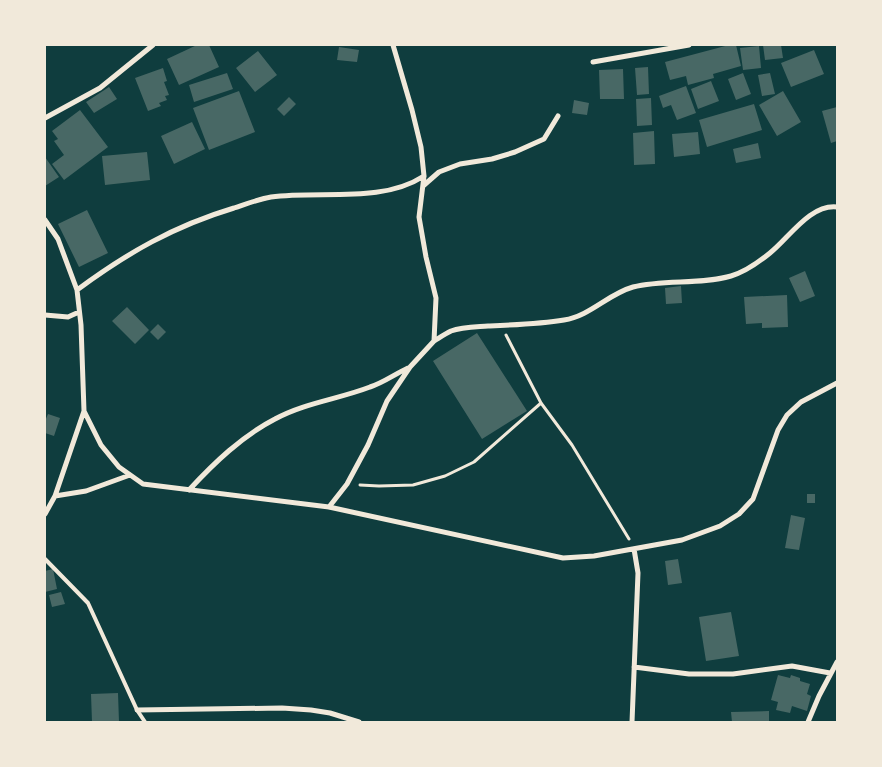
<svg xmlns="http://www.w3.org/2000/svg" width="882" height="767" font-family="Poppins,sans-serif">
<rect width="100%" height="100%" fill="#0f3d3e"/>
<path fill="#486865" d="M197,45H209L219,67L179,85L167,59Z
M729,45H736L741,66L713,74L714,78L688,85L686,76L670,80L665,62Z
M763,45H781L783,58L765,60Z
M759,46L761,68L743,70L740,48Z
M339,47L359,50L357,62L337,60Z
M814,50L824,74L791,87L781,63Z
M258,51L277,75L255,92L236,68Z
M648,67L649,94L637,95L635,68Z
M163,68L167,81L164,82L169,95L165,96L167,100L159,103L161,106L148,111L135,78Z
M623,69L624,99H600L599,70Z
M227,73L233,89L194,102L189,85Z
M743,73L751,94L736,100L728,79Z
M770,73L775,94L762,96L758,75Z
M711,81L719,101L698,109L691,89Z
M686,86L696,113L677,120L671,105L663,108L659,96Z
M109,87L117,99L94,113L86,102Z
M239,91L255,132L209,150L193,108Z
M783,91L801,122L777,136L759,105Z
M289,97L296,104L284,116L277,109Z
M651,98L652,125L637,126L636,99Z
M574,100L589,103L587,115L572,113Z
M754,104L762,130L707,147L699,120Z
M837,107V141L831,143L822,111Z
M80,110L108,147L64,180L52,164L64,155L54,141L58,139L52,131Z
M192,122L205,149L174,164L161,136Z
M654,131L655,164L634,165L633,133Z
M698,132L700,154L674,157L672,134Z
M758,143L761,158L736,163L733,149Z
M147,152L150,180L105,185L102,156Z
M45,157L59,177L45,186Z
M87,210L108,253L79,267L58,224Z
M805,271L815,296L800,302L789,278Z
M681,286L682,303L666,304L665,288Z
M787,295L788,327L762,328V323L746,324L744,297Z
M127,307L149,330L135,344L112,321Z
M158,324L166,332L158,340L150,332Z
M477,333L527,411L482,439L433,361Z
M48,414L60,418L54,436L45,433V421Z
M807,494H815V503H807Z
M791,515L805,518L799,550L785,548Z
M678,559L682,583L668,585L665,561Z
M53,569L57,589L45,592V571Z
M61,592L65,604L52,607L49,595Z
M731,612L739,656L706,661L699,617Z
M778,675L790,678L791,675L800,678V681L810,684L807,694L811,696L807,711L792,706L790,713L776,710L778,702L771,700Z
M118,693L119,722H92L91,694Z
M769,711V722H732L731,712Z"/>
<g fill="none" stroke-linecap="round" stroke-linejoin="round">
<path stroke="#f1e9da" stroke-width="3" d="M506,335L541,403L572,445L629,539
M360,485L379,486L413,485L445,476L474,462L541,403"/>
<path stroke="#f1e9da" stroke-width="4" d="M45,559L88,603L137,710L145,722"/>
<path stroke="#f1e9da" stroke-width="5" d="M593,62L689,45
M45,118L100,88L153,45
M423,186L439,172L460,164L492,159L515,152L544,139L558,116
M45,220L58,239L77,290L81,325L84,411L55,496L45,514
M77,290C127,253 174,226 234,208C246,204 259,199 271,197C320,190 381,204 424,176
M45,315L68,317L79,312
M434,341C439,338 445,334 451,331C462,327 476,327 488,326C513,325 540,324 564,320C590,316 608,294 633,287C664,279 700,285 731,276C745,272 759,262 770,253C789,238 810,204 837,207
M84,411L101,445L119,467L143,484L329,507L563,558L594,556L682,540L720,526L739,514L753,499L778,430L787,415L801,402L837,383
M189,490C214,463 242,436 275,419C304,403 339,399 370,387C383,383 395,374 408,368
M55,496L86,491L130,475
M329,507L347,484L368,445L387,401L410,367L434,341L436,298L426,257L419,217L424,176L421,147L412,110L393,45
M634,667L689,674H733L792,666L830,673
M137,710L282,708L311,710L330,713L359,722
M632,722L638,573L634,549
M808,722L819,696L837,662"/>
</g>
<rect width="882" height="767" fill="none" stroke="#f1e9da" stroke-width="92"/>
</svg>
